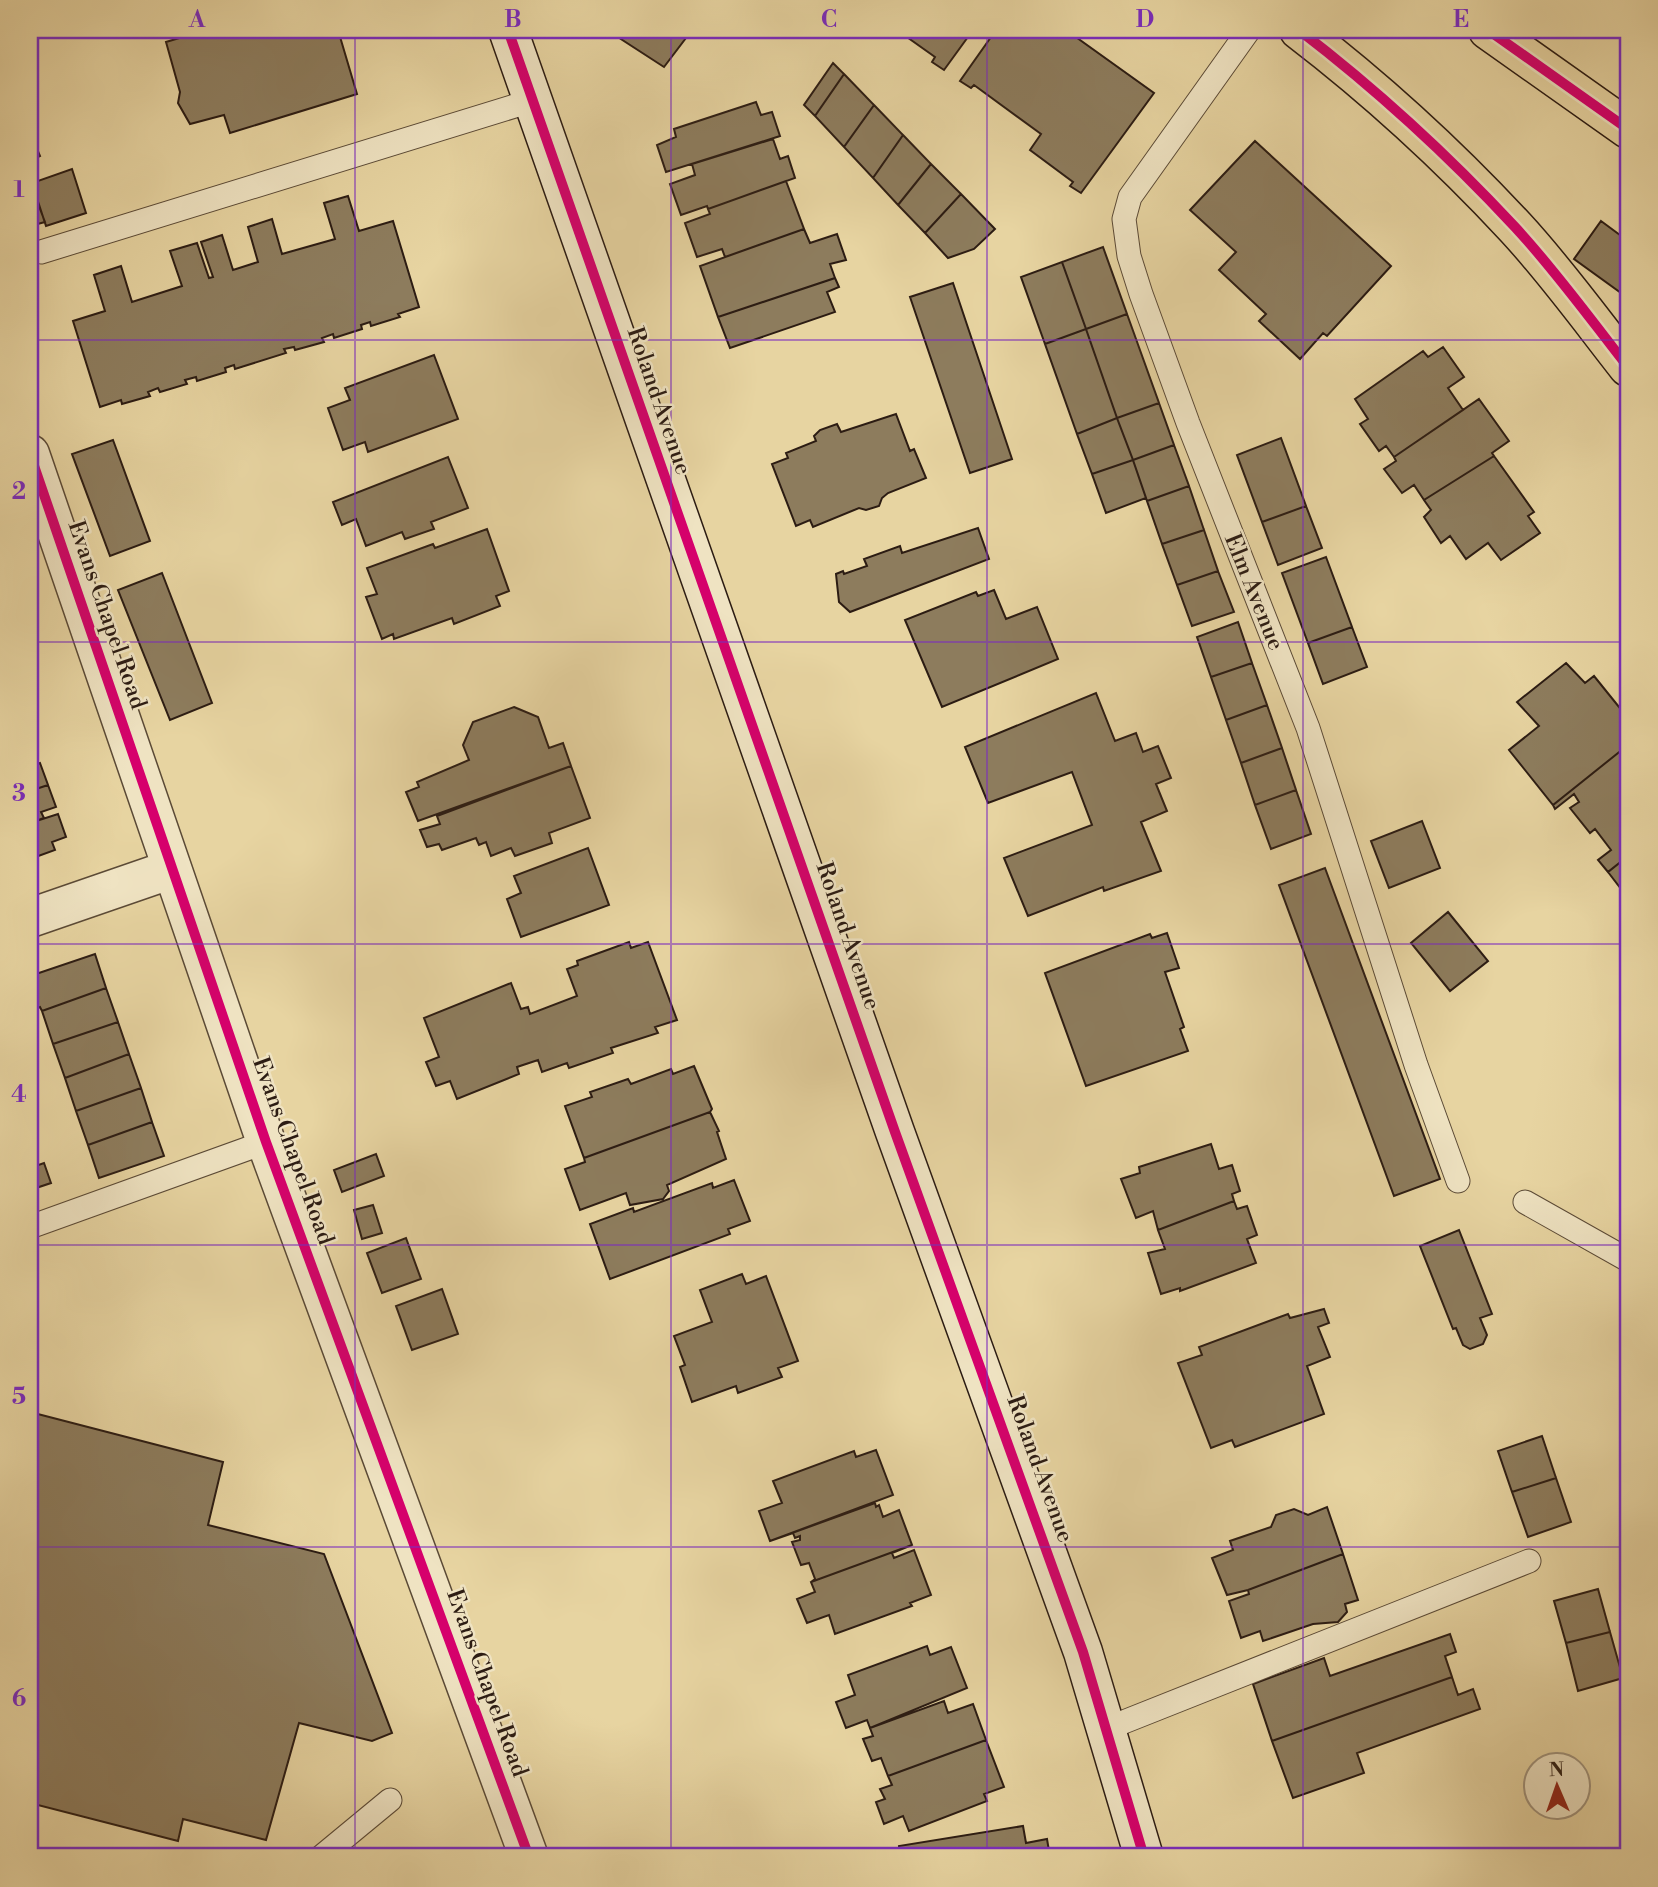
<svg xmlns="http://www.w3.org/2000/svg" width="1658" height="1887" font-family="'Libre Bodoni',serif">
<rect width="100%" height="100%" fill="#e7d4a1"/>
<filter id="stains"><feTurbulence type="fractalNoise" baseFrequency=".00286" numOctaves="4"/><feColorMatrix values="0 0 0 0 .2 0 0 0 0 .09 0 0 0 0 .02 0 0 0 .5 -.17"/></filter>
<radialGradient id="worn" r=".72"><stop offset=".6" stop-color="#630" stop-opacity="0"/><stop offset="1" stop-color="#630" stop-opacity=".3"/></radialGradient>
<path fill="#8d7c5d" stroke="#2c1c13" stroke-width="2" d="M206,30H338L357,94L230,133L224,115L190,124L178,103L180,92L166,42Z
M607,30H692L664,67Z
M897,30H973L944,70L932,62L935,57Z
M996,30H1066L1154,93L1081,193L1070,186L1073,182L1030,150L1041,134L974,85L971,88L960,81Z
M833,63L844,74L815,116L804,105Z
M844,74L874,105L844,147L815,116Z
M756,102L761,115L772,112L780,136L666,172L657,145L676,137L674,129Z
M874,105L903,135L873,178L844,147Z
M30,132L40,156L30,161Z
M903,135L931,164L898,205L873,178Z
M773,139L780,159L788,156L795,178L708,209L707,206L681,215L670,184L695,175L692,164Z
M1255,141L1391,266L1327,336L1323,333L1300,359L1259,321L1266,314L1219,270L1236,252L1190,210Z
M931,164L961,194L925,233L898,205Z
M72,169L86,213L46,226L32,183Z
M786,181L804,229L725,257L722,249L697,257L685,223L710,214L708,209Z
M30,183L45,222L30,226Z
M961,194L995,229L974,249L948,258L925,233Z
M348,196L359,231L393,221L419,307L398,314L400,317L371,326L370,322L361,325L362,329L334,338L333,334L322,338L324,342L295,350L294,347L284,349L286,353L235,369L234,365L225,368L226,372L197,381L196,377L185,380L187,384L160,392L158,388L148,392L150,396L122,404L121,400L100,407L73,321L105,311L94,275L121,266L132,302L182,286L170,251L197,243L209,278L213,277L201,242L222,235L233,270L258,262L248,227L272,219L282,254L335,239L324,203Z
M1601,221L1628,241V298L1574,259Z
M804,229L810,243L837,234L846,260L830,264L835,278L718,317L700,266Z
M1103,247L1127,314L1086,329L1062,262Z
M1062,262L1086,329L1045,344L1021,277Z
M835,278L839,287L827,292L835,312L730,348L718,317Z
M953,283L1012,459L970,473L910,297Z
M1127,314L1159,403L1117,418L1086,329Z
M1086,329L1117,418L1077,434L1045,344Z
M1443,347L1464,377L1448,388L1463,410L1394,457L1386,446L1379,451L1360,424L1368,419L1355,399L1423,351L1428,357Z
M434,355L458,419L368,452L365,442L343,450L328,408L350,400L345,388Z
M1479,399L1509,441L1492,453L1494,456L1424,500L1414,485L1402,493L1384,469L1396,461L1394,457Z
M1159,403L1174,445L1133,460L1117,418Z
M896,414L910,451L914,449L926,478L888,493L882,498L879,506L866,510L859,508L813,527L810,520L796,526L772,464L788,458L786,453L816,441L814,436L820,430L837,424L841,432Z
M1117,418L1133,460L1092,474L1077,434Z
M1281,438L1306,506L1262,522L1237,455Z
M113,440L150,541L110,556L72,454Z
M1174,445L1189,486L1147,501L1133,460Z
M1494,456L1534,512L1528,516L1540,533L1501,560L1488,543L1466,559L1450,536L1441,543L1424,517L1431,510L1424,500Z
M448,457L468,508L431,522L434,529L405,539L402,532L366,546L356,519L342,525L333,502Z
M1133,460L1146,498L1106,513L1092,474Z
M1189,486L1204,530L1162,544L1147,501Z
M1306,506L1322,548L1278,565L1262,522Z
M978,528L989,559L850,612L839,602L836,574L843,571L844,574L867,566L864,559L900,546L902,553Z
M487,529L509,591L496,596L500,606L454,624L452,618L394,639L393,634L382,639L366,597L377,594L367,568L433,544L435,548Z
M1204,530L1218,571L1177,585L1162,544Z
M1326,557L1352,627L1308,643L1282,573Z
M1218,571L1234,612L1192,626L1177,585Z
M162,573L212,703L170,720L118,590Z
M994,590L1006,619L1037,607L1058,659L942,707L905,620L976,592L978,596Z
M1238,622L1252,663L1211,677L1197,637Z
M1352,627L1367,667L1323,684L1308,643Z
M1252,663L1267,705L1226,720L1211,677Z
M1566,663L1585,683L1594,676L1619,707L1625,702L1628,705V745L1553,805L1509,750L1539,726L1517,702Z
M1096,693L1115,741L1136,733L1143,752L1158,746L1171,778L1156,784L1167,811L1141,822L1161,871L1104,891L1103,887L1028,916L1004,858L1092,825L1072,772L988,803L965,747Z
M1267,705L1282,748L1241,763L1226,720Z
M514,707L538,717L549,748L563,743L571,766L418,821L406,792L419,787L417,782L469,760L463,745L473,722Z
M1628,745V856L1608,872L1598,860L1611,850L1595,829L1590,833L1570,808L1579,802L1574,794L1555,809L1553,805Z
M1282,748L1296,790L1255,805L1241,763Z
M40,763L48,785L30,791V766Z
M571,766L590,818L549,833L552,843L515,856L511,848L491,856L486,842L479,845L476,838L442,850L439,844L427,847L420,830L440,824L437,816Z
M48,785L56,807L41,812L44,818L30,823V791Z
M1296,790L1311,834L1271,849L1255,805Z
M58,814L66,837L52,842L55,850L30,859V823Z
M1422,821L1440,868L1389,888L1371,841Z
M588,848L609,905L521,937L507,899L521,893L514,876Z
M1628,856V898L1608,872Z
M1325,868L1440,1179L1394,1196L1279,885Z
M1448,912L1488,961L1450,991L1411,943Z
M1167,933L1179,968L1165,972L1184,1027L1180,1029L1188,1051L1086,1086L1045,973L1150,934L1152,938Z
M629,942L631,948L648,942L677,1020L655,1027L658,1033L611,1048L613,1053L569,1068L567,1063L542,1072L538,1060L517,1067L519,1074L457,1099L450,1081L436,1086L426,1062L439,1057L424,1018L511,983L521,1009L528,1007L530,1014L577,996L567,969L578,965L577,961Z
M95,954L106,988L42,1011L40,1007L30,1011V976Z
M106,988L118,1022L53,1044L42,1011Z
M118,1022L129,1054L65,1078L53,1044Z
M129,1054L141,1088L76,1111L65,1078Z
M694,1066L712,1109L710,1112L584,1158L565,1106L592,1097L590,1092L628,1079L631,1084L671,1069L673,1074Z
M141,1088L152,1122L88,1145L76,1111Z
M710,1112L719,1131L717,1132L726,1159L667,1185L669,1191L663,1199L630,1205L626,1193L580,1210L565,1169L585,1162L584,1158Z
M152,1122L164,1156L99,1178L88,1145Z
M1211,1144L1219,1169L1232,1165L1240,1191L1232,1194L1234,1201L1158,1230L1153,1211L1136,1218L1121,1179L1140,1173L1139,1167Z
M376,1154L384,1176L342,1192L334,1170Z
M44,1163L51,1183L30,1190V1168Z
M734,1180L750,1221L728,1229L730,1234L610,1279L590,1224L633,1208L634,1212L712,1183L713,1188Z
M1234,1201L1237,1209L1247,1206L1257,1235L1247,1239L1256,1263L1180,1291V1288L1161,1294L1148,1253L1165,1249L1158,1230Z
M373,1205L382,1233L362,1239L354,1210Z
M1459,1230L1492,1314L1480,1318L1487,1335L1483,1344L1470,1349L1463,1345L1456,1328L1453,1329L1420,1246Z
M406,1238L421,1279L382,1293L367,1253Z
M742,1274L746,1284L766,1276L798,1361L778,1368L782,1377L738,1393L736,1386L692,1402L680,1367L685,1365L674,1336L712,1322L700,1290Z
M442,1289L458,1334L412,1350L396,1306Z
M1324,1309L1329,1323L1318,1327L1330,1357L1307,1366L1324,1414L1235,1447L1232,1440L1211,1448L1178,1363L1202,1355L1199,1347L1288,1314L1290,1318Z
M30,1412L223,1462L208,1525L324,1554L392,1733L372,1741L299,1723L266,1840L183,1819L178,1841L30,1803Z
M1542,1436L1556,1478L1512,1492L1498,1451Z
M876,1450L893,1495L770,1541L759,1511L782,1503L773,1481L854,1451L856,1457Z
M1556,1478L1571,1522L1528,1537L1512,1492Z
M875,1503L876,1507L879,1505L883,1517L899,1510L912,1545L811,1582L815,1579L809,1563L801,1565L792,1542L800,1540V1536L795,1538L793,1533L770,1541Z
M1327,1507L1343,1554L1248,1590L1227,1595L1212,1558L1233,1550L1230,1541L1271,1527L1276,1515L1294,1509L1308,1515Z
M912,1545L892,1553L894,1558L914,1550L931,1595L910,1603L912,1606L835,1634L829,1615L807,1623L797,1599L815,1592L811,1582Z
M1343,1554L1358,1600L1345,1604L1347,1612L1338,1622L1313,1624L1263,1641L1260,1631L1241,1638L1229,1601L1249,1594L1248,1590Z
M1598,1589L1610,1632L1566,1643L1554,1601Z
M1610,1632L1623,1678L1578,1691L1566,1643Z
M1450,1634L1456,1652L1445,1656L1452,1677L1272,1741L1253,1684L1324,1658L1330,1676Z
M927,1646L930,1655L951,1647L967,1688L870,1728L867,1720L846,1728L836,1702L855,1695L848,1675Z
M1452,1677L1458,1695L1473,1689L1480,1709L1357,1753L1364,1773L1293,1798L1272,1741Z
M944,1701L948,1713L973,1704L986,1740L888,1776L881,1758L872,1761L863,1739L873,1736L870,1728Z
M986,1740L1004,1787L984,1794L987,1801L909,1831L903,1816L884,1824L876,1802L885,1799L880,1789L892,1785L888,1776Z
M1023,1826L1026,1843L1047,1839L1050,1857H900L899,1846Z"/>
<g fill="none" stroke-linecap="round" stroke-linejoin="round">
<g stroke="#5b4a36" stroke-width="25">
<path id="lane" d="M1249,30L1130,197L1124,219L1129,256L1141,294L1188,423L1308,728L1416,1065L1458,1181
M41,252L531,101
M1525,1202L1628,1260
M30,1227L266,1142
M1106,1729L1529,1561
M321,1857L390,1800"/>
</g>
<g stroke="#5b4a36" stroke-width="41">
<path id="street" d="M30,454L266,1142L529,1857
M30,918L172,869"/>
</g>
<g stroke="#2c1c13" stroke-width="41">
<path id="secondary" d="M508,30L895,1132L1083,1652L1144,1857"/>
</g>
<g stroke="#2c1c13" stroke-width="41">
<path id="primary" d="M1299,30C1376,89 1448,155 1515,227C1555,270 1591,320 1628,367
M1488,30L1628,129"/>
</g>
<use href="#lane" stroke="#efe3c2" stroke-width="23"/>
<use href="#street" stroke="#efe3c2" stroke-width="38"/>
<use href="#secondary" stroke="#efe3c2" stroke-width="38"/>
<use href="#primary" stroke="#e7d4a1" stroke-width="38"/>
<g stroke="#efe3c2" stroke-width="15">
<path id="cycleway" d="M508,30L895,1132L1083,1652L1144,1857
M1299,30C1376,89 1448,155 1515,227C1555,270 1591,320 1628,367
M1488,30L1628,129
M30,454L266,1142L529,1857"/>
</g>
<use href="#cycleway" stroke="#d6006c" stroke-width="10"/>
</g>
<path fill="none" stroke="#7b2cbf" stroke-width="2" stroke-opacity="0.55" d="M355,30V1857M671,30V1857M987,30V1857M1303,30V1857M30,340H1628M30,642H1628M30,944H1628M30,1245H1628M30,1547H1628"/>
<g text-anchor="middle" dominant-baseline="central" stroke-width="5" stroke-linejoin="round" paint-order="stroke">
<g font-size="23" fill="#2c1c13" stroke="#efe3c2">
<text transform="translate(659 401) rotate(71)">Roland Avenue</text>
<text transform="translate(1254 592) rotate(68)">Elm Avenue</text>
<text transform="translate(107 615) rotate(71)">Evans Chapel Road</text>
<text transform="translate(848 936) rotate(71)">Roland Avenue</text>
<text transform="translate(293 1151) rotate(70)">Evans Chapel Road</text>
<text transform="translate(1040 1469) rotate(70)">Roland Avenue</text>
<text transform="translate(487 1683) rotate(70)">Evans Chapel Road</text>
</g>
</g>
<rect width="1658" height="1887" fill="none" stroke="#e7d4a1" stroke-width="77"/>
<g transform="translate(1557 1786) rotate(358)"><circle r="33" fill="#efe3c2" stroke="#a1937c" stroke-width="2"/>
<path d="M0-5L12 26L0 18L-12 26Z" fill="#8f2418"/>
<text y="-10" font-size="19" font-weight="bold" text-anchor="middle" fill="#2c1c13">N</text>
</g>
<rect x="38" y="38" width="1582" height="1810" fill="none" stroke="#7b2cbf" stroke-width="2.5"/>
<g font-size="23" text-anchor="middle" font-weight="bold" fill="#7b2cbf">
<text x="197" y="27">A</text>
<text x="513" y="27">B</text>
<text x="829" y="27">C</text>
<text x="1145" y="27">D</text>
<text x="1461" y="27">E</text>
<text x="19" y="197">1</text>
<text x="19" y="499">2</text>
<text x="19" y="801">3</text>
<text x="19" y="1102">4</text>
<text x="19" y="1404">5</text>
<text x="19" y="1706">6</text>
</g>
<rect width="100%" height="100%" filter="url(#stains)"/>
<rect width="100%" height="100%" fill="url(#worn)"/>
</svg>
